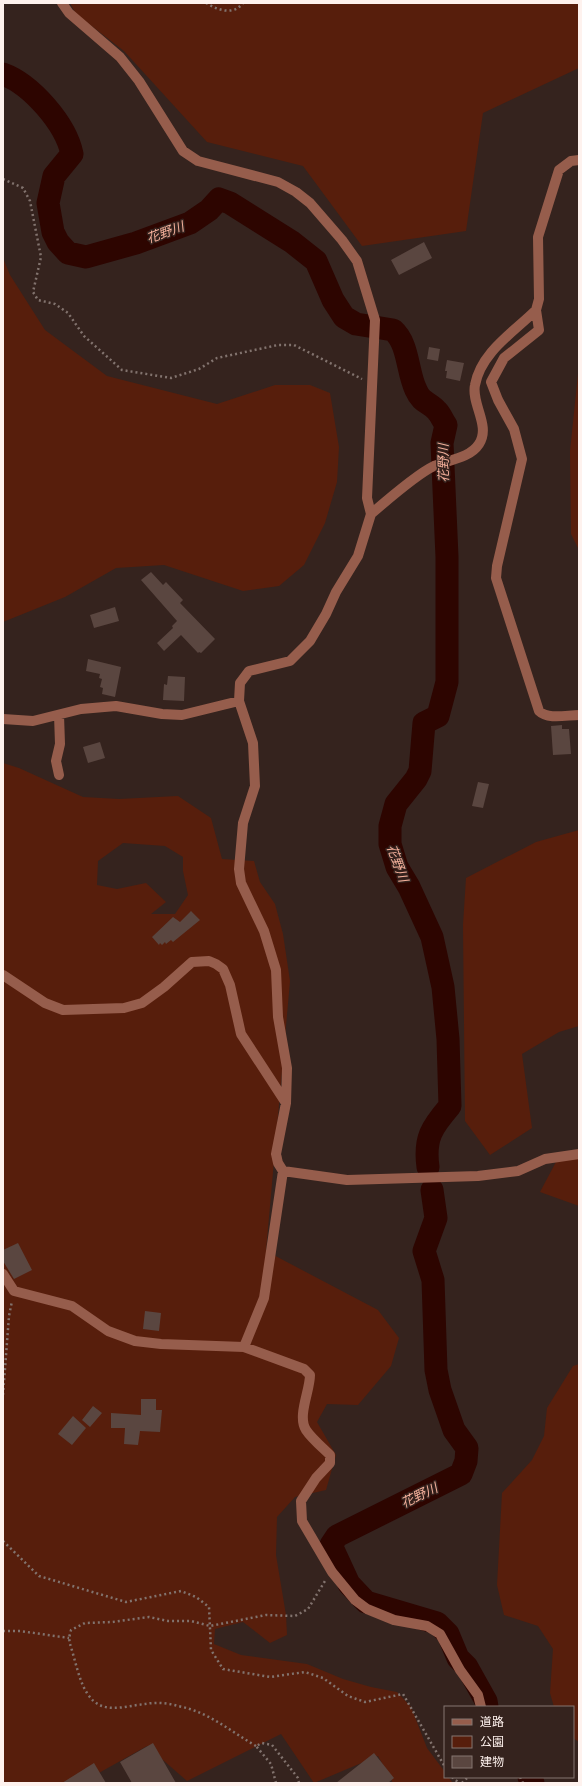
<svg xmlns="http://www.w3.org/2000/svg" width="582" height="1786" font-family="'Exo 2','Noto Sans JP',sans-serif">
<rect width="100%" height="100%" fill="#35231e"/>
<path fill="#571e0c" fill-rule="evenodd" d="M70,3H579V68L483,113L466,231L362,246L303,166L207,142L124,51L76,14Z
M3,258L10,275L45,330L107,376L217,404L275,385H310L330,393L339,447L337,482L325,523L304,565L279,586L243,591L164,565L116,568L65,597L3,622Z
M579,364V550L571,534L570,451Z
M3,763L19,768L83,797L119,799L178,796L211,818L222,859L254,861L260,882L275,904L283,934L290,981L266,1251L378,1310L399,1338L391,1366L358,1405L327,1404L317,1422L336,1455L326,1490L295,1497L277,1517L276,1555L286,1615L287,1635L270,1643L243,1622L215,1629L214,1644L241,1655L307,1664L343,1679L371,1687L397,1692L411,1707L427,1748L445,1772V1777H448L453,1783H393L378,1756L314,1783L281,1734L187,1781L147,1746L81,1783H3ZM123,843L165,846L183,857V871L188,895L175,914H151L166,902L146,883L117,889L97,885L98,861Z
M579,830V1026L559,1032L522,1054L532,1128L490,1155L465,1121L463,925L466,878L536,842Z
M579,1157V1206L540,1192L557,1160Z
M579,1364V1742L573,1738V1707H554L550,1693L553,1649L538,1626L504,1615L497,1585L502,1493L532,1460L544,1436L547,1408L573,1366Z"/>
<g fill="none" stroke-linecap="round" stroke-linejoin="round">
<path stroke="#2d0500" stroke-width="23" d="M3,74C31,84 66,124 72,154L54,176L48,203L53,232L58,242L68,253L86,257L136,243L190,223L209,210L219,199L230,203L292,242L316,261L333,300L344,317L356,324L393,330C409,344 407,372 416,390C422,404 430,402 437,411C441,415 443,421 446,425L442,443L447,557V682L438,716L424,723L420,771L416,779L396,804L390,826V844L397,867L409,887L432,937L443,987L448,1039L450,1106C432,1127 424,1138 428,1167
M432,1190L436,1218L424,1251L433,1280L436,1370L440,1390L454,1430L467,1448L466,1461L461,1474L337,1536L331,1545L349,1584L366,1602L437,1623L448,1634L458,1658L467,1667L486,1701L487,1707
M529,1777L533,1783"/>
</g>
<path fill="#5a4640" d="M424,242L432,258L399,275L391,260Z
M429,347L440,349L438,361L427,359Z
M447,360L464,363L460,381L446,378L447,371H445Z
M151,572L163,585L166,582L183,600L180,603L215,639L201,653L199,652L198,653L181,635L164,651L157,643L173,628L172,626L177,621L141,580Z
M115,607L119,621L94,628L90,615Z
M88,659L121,667L115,697L102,694L103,688L100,687L102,679L99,678L100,674L86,671Z
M168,676L185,677L184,701L163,700L164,684L167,685Z
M562,725V729H569L571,754L553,755L551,726Z
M100,742L105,758L88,763L83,747Z
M478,782L489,784L483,808L472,806Z
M191,911L200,920L173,942L171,940L166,944L165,942L162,945L160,943L159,945L152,937L173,917L180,922Z
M18,1243L32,1270L14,1279L3,1261V1250Z
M145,1311L161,1313L159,1331L143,1329Z
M141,1399H156V1410H162L160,1432L140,1431L138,1445L124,1444L125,1428H111V1413L141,1415Z
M93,1406L102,1413L90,1427L82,1420Z
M73,1416L86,1428L72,1445L58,1434Z
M153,1743L176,1783H132L120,1762Z
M374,1753L394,1778L388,1783H336Z
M94,1763L106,1783H62Z"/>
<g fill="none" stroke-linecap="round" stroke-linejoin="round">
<path stroke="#82736e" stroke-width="2.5" stroke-dasharray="2 3" stroke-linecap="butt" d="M206,3C218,10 233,16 243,3
M3,179L23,188L30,201L41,257L33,292L38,300L55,304L68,313L84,336L122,370L171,378L199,369L217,358L278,345H294L362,379
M3,1395L9,1316L12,1301
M3,1541L39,1576L126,1602L181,1591L196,1597L209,1607L211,1650L223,1669L270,1677L305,1672L323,1678L348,1696L365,1702L403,1694L445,1767
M3,1631H20L69,1638
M256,1746C230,1731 209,1712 178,1706C168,1703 156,1702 145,1704C124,1706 101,1716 87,1693C79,1681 75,1659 70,1644L69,1638L71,1630L85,1623L112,1622L149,1617L168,1621H191L210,1626L266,1615L295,1616L308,1609L325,1581
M452,1777L459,1783
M520,1777L523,1783
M276,1783L271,1764L256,1746L262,1743L272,1745L298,1778L299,1783
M462,1783L468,1777"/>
<path stroke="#965d4c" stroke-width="10" d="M62,3L69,13L120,57L139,81L183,151L198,161L278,182L296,192L310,203L342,240L357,261L375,320L367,498L371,514L358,556L336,592L326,614L310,641L290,661L249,671L240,683L239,701L253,743L255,786L243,823L239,869L241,883L264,931L276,970L278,1017L287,1068L286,1103L276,1154L278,1163L283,1171L347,1180L478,1176L518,1171L545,1159L579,1154
M579,160L571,161L559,170L538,237L539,299L536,310L539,330L504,358L491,382L498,400L514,429L522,459L497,566L496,578L539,711C548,720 567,715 579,715
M371,514C386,501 417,474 434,466C449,460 470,458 479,444C491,426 471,404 475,385C481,352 514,332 536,310
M59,715L60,744L56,761L59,775
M3,719L33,721L81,709L116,706L162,714L182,715L239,701
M3,975L45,1003L63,1010L124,1008L142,1003L164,987L192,962L209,961L216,964L223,969L230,985L241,1034L286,1103
M3,1274L14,1291L72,1306L108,1331L135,1341L161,1344L244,1347L304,1369L310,1375C310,1391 297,1416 306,1430C312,1439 323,1448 330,1455V1463L316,1478L301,1501L302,1521L332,1572L355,1600L367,1609L394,1620L427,1626L440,1634L460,1670L478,1695L481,1707
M244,1347L264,1298L283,1171"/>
</g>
<g text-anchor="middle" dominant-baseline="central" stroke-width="3" stroke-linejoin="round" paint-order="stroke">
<g font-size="13" font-style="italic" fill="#f5b09b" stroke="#35231e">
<text transform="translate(165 232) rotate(-20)">花野川</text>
<text transform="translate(443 463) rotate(-91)">花野川</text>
<text transform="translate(398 863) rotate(70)">花野川</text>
<text transform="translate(419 1495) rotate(-26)">花野川</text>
</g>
</g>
<rect width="582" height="1786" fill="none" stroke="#fef2ee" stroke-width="8"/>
<rect x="444" y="1706" width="130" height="72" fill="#35231e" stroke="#857671"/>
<rect x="452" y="1719" width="20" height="6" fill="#965d4c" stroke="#857671"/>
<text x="480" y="1726" font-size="12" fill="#fef2ee">道路</text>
<rect x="452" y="1736" width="20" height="12" fill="#571e0c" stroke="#857671"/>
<text x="480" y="1746" font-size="12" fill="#fef2ee">公園</text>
<rect x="452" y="1756" width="20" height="12" fill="#5a4640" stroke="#857671"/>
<text x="480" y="1766" font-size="12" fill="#fef2ee">建物</text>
</svg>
